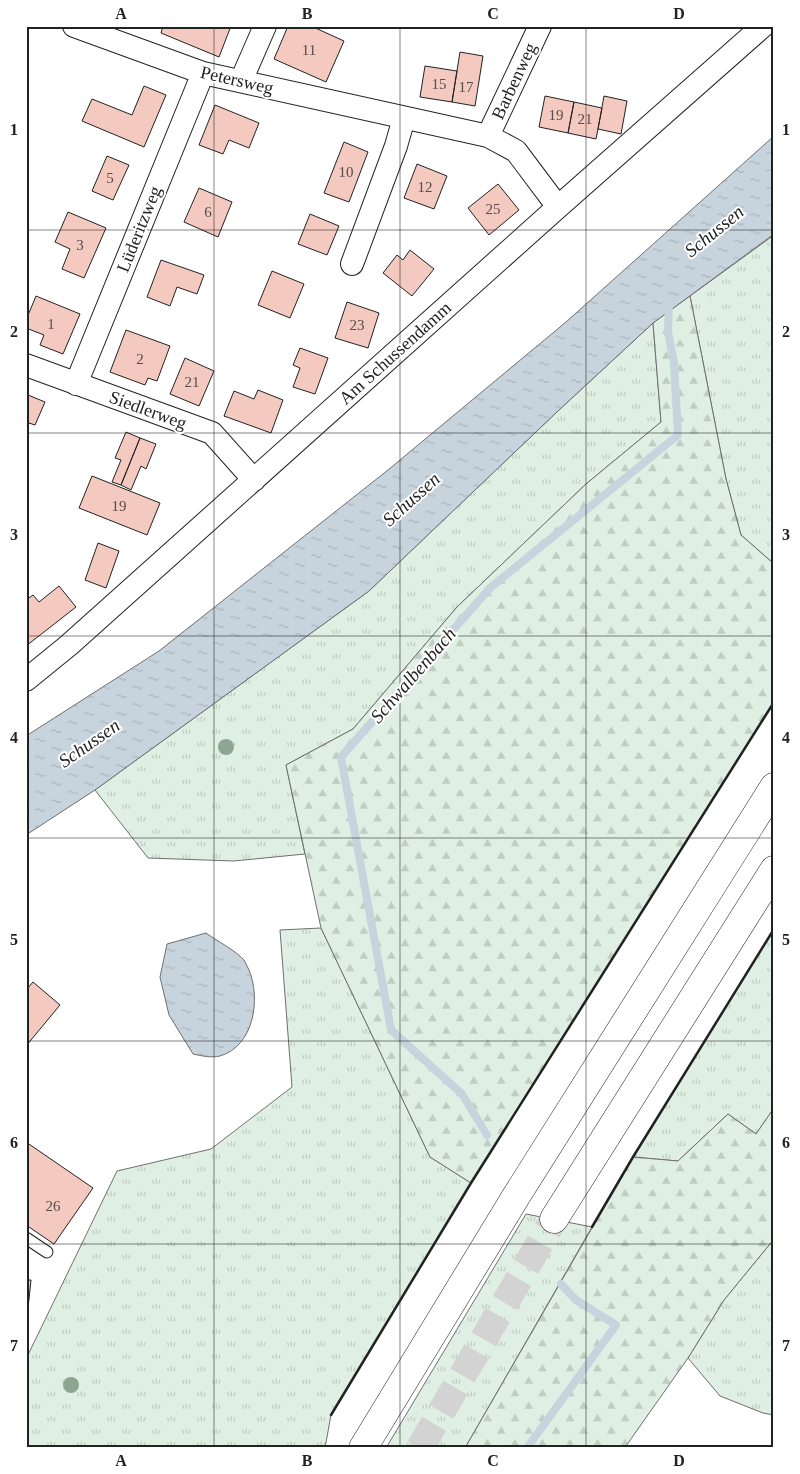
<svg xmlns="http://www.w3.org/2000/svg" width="800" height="1474" font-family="Georgia,serif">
<defs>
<pattern id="grass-tufts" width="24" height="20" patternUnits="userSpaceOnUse" patternTransform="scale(1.25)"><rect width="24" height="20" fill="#e0efe3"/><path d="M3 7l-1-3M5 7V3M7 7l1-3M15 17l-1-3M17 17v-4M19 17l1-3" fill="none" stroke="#c0cdc2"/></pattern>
<pattern id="forest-firs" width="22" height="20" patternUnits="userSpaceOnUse" patternTransform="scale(1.25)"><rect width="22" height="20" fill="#e0efe3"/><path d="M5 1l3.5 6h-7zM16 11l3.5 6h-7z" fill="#c0cdc2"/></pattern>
<pattern id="water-ripples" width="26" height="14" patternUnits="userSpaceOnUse" patternTransform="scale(1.25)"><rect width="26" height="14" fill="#c7d3dd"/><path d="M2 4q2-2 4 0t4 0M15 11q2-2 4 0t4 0" fill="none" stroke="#abb5bd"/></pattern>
</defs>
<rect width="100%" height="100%" fill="#fff"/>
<path fill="url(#grass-tufts)" stroke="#6f6f6f" d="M774,235V564L741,535L726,479L690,296Z
M653,323L661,422L586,484L457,607L353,729L286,765L305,854L234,861L148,858L95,790L369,591L559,410Z
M321,928L430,1157L471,1183L331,1415L325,1448H26V1359L117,1171L211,1149L292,1087L280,930Z
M774,929V1108L756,1134L728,1114L678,1161L633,1157Z
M526,1214L592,1227L465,1448H386Z
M774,1239V1415L763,1413L720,1396L688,1358L724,1300Z"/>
<path fill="url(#forest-firs)" stroke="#6f6f6f" d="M690,296L726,479L741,535L774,564V702L471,1183L430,1157L321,928L286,765L353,729L457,607L586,484L661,422L653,323Z
M774,1108V1239L724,1300L688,1358L626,1446L624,1448H465L633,1157L678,1161L728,1114L756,1134Z"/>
<path fill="url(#water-ripples)" stroke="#6f6f6f" d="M774,136V234L653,323L559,410L369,591L95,790L26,835V736L159,651L388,470L566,322Z
M206,933C217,941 235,950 244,960C246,963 247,967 249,970C261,999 254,1046 220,1056C211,1058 202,1056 193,1054L169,1015L160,977L167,944Z"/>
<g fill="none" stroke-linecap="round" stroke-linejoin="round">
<path stroke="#c7d3dd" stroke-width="8" d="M487,1135L462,1094L391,1030L341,757L490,588L678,435L674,363L668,332L669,301
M527,1448L616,1325L576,1300L561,1284"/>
</g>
<path fill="#f3c9c0" stroke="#222" d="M163,26H231L219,57L161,33Z
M288,26H311L344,41L326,82L274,59Z
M460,52L483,56L475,106L452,102Z
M425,66L457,71L452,102L420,97Z
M144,86L166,95L144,147L82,121L92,99L132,115Z
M545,96L574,102L568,133L539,127Z
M604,96L627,101L621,134L598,129Z
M574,102L602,108L596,139L568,133Z
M215,105L259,123L249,148L229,140L223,154L199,145Z
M344,142L368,152L349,202L324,193Z
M107,156L129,165L113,200L92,191Z
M417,164L447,176L434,209L404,198Z
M498,184L519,210L489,235L468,208Z
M199,188L232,202L218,237L184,222Z
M68,212L106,228L84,278L62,269L70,249L55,242Z
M310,214L339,226L327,255L298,244Z
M410,250L434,269L412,296L383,273L397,255L403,260Z
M161,260L204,275L197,294L177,287L170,306L147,297Z
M272,271L304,284L290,318L258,305Z
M36,296L80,314L63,354L40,345L44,335L26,328V320Z
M347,302L379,313L368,348L335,338Z
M126,330L170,346L157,381L148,378L145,385L110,372Z
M300,348L328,358L315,394L293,387L300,368L293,365Z
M185,358L214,371L199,406L170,394Z
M258,390L283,400L271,433L224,416L234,391L254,399Z
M28,395L45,402L35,425L29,423L26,431V399Z
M126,432L140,438L121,485L112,482L121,460L115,458Z
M140,438L156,444L146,469L141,466L131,490L121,485Z
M92,476L160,503L147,535L79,508Z
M98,543L119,551L106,588L85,580Z
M59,586L76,607L26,646V600L33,595L39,602Z
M33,982L60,1005L26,1046V990Z
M26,1142L93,1188L54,1244L26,1225Z
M26,1280H31L27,1318H26Z"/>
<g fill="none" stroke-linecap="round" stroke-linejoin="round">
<path stroke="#d3d3d3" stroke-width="28" stroke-dasharray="28 14" stroke-linecap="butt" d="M420,1448L554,1219"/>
<g stroke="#222" stroke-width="13">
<path id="service" d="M26,1238L47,1252"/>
</g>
<g stroke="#222" stroke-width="24">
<path id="minor" d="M74,26L203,73L488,136L516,151L558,207
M241,81L265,26
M488,136L540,26
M352,264L396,146L404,118
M26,365L212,433L254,480
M76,384L203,73
M26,680L69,645L558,207L763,26"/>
</g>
<g stroke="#222" stroke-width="29">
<path id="trunk" d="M554,1219L774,870
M363,1448L515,1198L774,787"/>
</g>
<use href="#service" stroke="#fff" stroke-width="11"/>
<use href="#minor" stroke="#fff" stroke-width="22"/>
<use href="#trunk" stroke="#fff" stroke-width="28"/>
<path stroke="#222" stroke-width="2.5" d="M592,1227L633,1157L774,929
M331,1415L471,1183L774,702"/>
</g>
<g fill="#8da692">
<circle cx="226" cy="747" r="8"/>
<circle cx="71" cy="1385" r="8"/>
</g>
<path fill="none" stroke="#222" stroke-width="1" stroke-opacity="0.55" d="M214,26V1448M400,26V1448M586,26V1448M26,230H774M26,433H774M26,636H774M26,838H774M26,1041H774M26,1244H774"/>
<g text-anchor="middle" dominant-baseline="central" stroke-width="4" stroke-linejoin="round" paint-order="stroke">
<g font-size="15" fill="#564c4a">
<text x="309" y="50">11</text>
<text x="439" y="84">15</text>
<text x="466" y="87">17</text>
<text x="556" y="115">19</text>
<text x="585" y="119">21</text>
<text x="346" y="172">10</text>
<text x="110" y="178">5</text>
<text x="425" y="187">12</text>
<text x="493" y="209">25</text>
<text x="208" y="212">6</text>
<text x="80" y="245">3</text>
<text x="51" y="324">1</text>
<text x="357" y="325">23</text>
<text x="140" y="359">2</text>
<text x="192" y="382">21</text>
<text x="119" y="506">19</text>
<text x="53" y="1206">26</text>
</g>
<g font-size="18" fill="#222" stroke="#fff">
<text transform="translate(237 80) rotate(13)">Petersweg</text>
<text transform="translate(514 81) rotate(-65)">Barbenweg</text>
<text transform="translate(139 229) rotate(-68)">Lüderitzweg</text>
<text transform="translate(395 353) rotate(-42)">Am Schussendamm</text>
<text transform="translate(148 410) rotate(20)">Siedlerweg</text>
</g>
<g font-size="19" font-style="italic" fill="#222" stroke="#fff">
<text transform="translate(714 231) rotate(-39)">Schussen</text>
<text transform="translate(411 499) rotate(-42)">Schussen</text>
<text transform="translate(413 675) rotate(-49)">Schwalbenbach</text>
<text transform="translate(89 743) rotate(-35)">Schussen</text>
</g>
</g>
<rect width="800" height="1474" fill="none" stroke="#ffffff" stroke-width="55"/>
<rect x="28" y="28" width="744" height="1418" fill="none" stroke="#222" stroke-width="2"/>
<g font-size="16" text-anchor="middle" font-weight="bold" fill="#222">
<text x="121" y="19">A</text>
<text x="307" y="19">B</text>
<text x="493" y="19">C</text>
<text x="679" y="19">D</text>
<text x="14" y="135">1</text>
<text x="786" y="135">1</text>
<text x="14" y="337">2</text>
<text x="786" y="337">2</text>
<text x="14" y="540">3</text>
<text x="786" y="540">3</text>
<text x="14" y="743">4</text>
<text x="786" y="743">4</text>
<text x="14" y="945">5</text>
<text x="786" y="945">5</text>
<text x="14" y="1148">6</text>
<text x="786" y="1148">6</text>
<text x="14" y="1351">7</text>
<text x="786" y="1351">7</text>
<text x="121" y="1466">A</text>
<text x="307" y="1466">B</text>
<text x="493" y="1466">C</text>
<text x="679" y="1466">D</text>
</g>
</svg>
